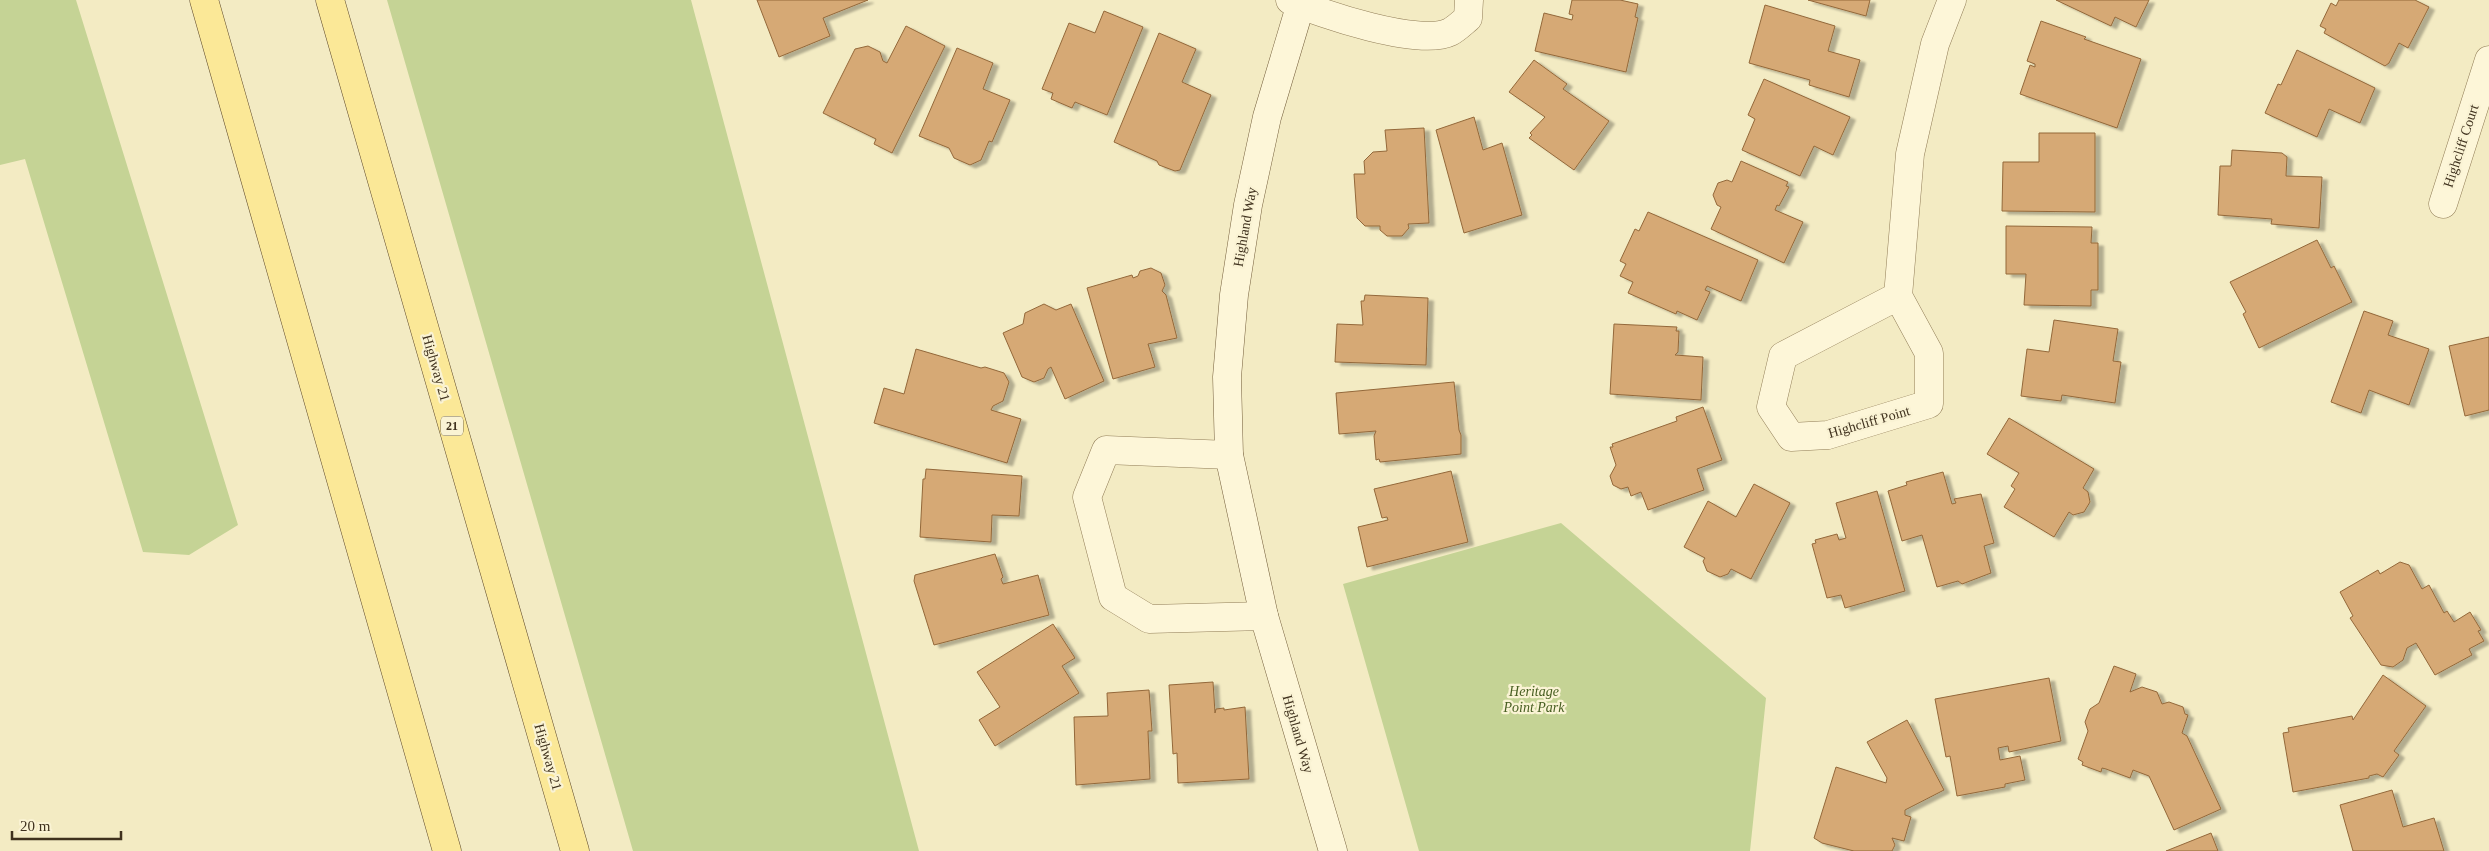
<svg xmlns="http://www.w3.org/2000/svg" width="2489" height="851" font-family="'Times New Roman',serif">
<defs>
<filter id="shadow"><feDropShadow dx="5.5" dy="3" stdDeviation="1" flood-color="#0004"/></filter>
</defs>
<rect width="100%" height="100%" fill="#f3ebc3"/>
<path fill="#c5d395" d="M0,0H76L238,525L189,555L143,552L25,159L0,165Z
M387,0H691L919,851H633Z
M1561,523L1766,698L1750,851H1419L1343,584Z"/>
<path fill="#d6a974" stroke="#93683a" filter="url(#shadow)" d="M757,0H868L823,18L830,36L779,57Z
M1572,0H1620L1638,4L1635,17L1638,18L1626,72L1535,51L1544,13L1572,20L1573,15L1569,14Z
M1808,0H1870L1866,16Z
M2056,0H2149L2136,27L2115,17L2111,26Z
M2339,0H2415L2429,7L2408,48L2399,43L2389,63L2385,66L2324,33L2326,29L2320,26L2331,3L2336,6Z
M1765,5L1835,26L1828,51L1860,60L1849,97L1809,85L1810,80L1749,63Z
M1104,11L1143,27L1107,115L1075,102L1072,108L1051,99L1053,93L1042,89L1069,23L1095,33Z
M2041,21L2086,37L2084,39L2141,59L2117,128L2020,94L2030,65L2035,67V64L2027,61Z
M906,26L945,46L892,153L874,144L876,139L823,113L855,49L868,46L880,52L883,61L887,63Z
M1159,33L1196,49L1182,82L1211,95L1180,170L1175,171L1159,165L1157,161L1114,142Z
M957,48L993,63L983,89L1010,100L992,142L989,141L981,160L970,165L954,158L949,148L919,136Z
M2297,50L2375,88L2360,123L2329,109L2317,137L2265,113L2278,84L2281,85Z
M1534,60L1567,84L1563,89L1609,121L1574,170L1529,138L1532,135L1530,133L1545,117L1509,92Z
M1764,79L1850,117L1833,155L1814,146L1800,176L1742,150L1755,119L1748,115Z
M1474,117L1483,150L1502,143L1522,215L1464,233L1436,130Z
M1424,128L1429,223L1408,224L1409,228L1402,236H1387L1380,230V226H1365L1357,218L1354,174H1365L1364,161L1373,152L1387,151L1385,130Z
M2039,133H2095V212L2002,211L2003,162H2039Z
M2232,150L2282,153L2287,157L2286,176L2322,177L2319,228L2271,224L2272,219L2218,215L2220,166H2231Z
M1741,161L1788,182L1786,186L1789,187L1779,206L1777,205L1775,210L1803,222L1784,263L1711,229L1721,207L1717,205L1713,195L1718,183L1727,180L1732,182Z
M1648,212L1758,260L1741,301L1707,286L1705,290L1710,292L1697,320L1677,311L1676,314L1628,293L1633,282L1620,276L1626,264L1620,261L1635,229L1639,231Z
M2006,226L2092,227L2091,243H2098V290H2091V306L2024,305L2026,274H2006Z
M2317,240L2331,268L2334,266L2352,302L2259,348L2243,314L2246,312L2230,282Z
M1151,268L1161,273L1165,285L1162,291L1166,295L1177,338L1148,344L1155,367L1113,379L1087,288L1132,275L1133,278L1138,276L1140,271Z
M1365,295L1428,298L1426,365L1335,362L1337,324L1363,325L1361,301H1364Z
M1044,304L1056,310L1071,304L1104,381L1065,399L1051,367L1048,369L1044,378L1034,382L1022,377L1003,333L1023,324L1025,313Z
M2364,311L2393,321L2388,335L2429,349L2409,405L2369,390L2361,413L2331,402Z
M2054,320L2118,329L2113,361L2121,362L2115,403L2062,395L2061,401L2021,396L2027,349L2049,352Z
M1614,324L1677,327L1676,331H1679L1678,352L1675,355L1703,357L1701,400L1610,394Z
M2489,337V410L2465,416L2449,346Z
M916,349L981,368L985,367L1004,373L1009,382L1003,401L993,406L991,410L1021,419L1007,463L874,423L884,388L904,394Z
M1454,382L1459,430L1461,435V454L1380,462L1379,459L1376,460L1374,436L1376,431L1339,434L1336,393Z
M1703,407L1722,460L1697,469L1704,490L1648,510L1641,492L1631,496L1628,487L1621,489L1613,485L1610,476L1616,465L1610,447H1613L1612,444L1677,421L1676,417Z
M2009,418L2094,469L2083,488L2088,492L2090,502L2084,512L2073,515L2069,512L2054,537L2004,507L2015,489L2011,486L2019,473L1987,454Z
M926,469L1022,476L1019,516L992,515L991,542L920,537L923,479H925Z
M1451,471L1468,542L1367,567L1358,527L1388,520L1387,517L1382,518L1374,489Z
M1943,472L1952,504L1956,503L1954,499L1981,494L1994,543L1984,546L1991,573L1962,584L1958,581L1937,587L1922,535L1902,541L1888,491L1907,485L1906,482Z
M1754,484L1790,503L1751,579L1731,569L1728,574L1720,577L1707,571L1703,561L1705,558L1684,547L1708,501L1736,517Z
M1877,491L1905,591L1845,608L1841,595L1827,598L1812,544L1816,543L1815,540L1837,534L1839,540L1846,538L1836,503Z
M995,554L1003,577L1001,579L1003,584L1038,575L1049,615L934,645L914,581L915,575Z
M2400,562L2409,565L2422,589L2429,585L2444,613L2447,611L2454,622L2470,612L2481,630L2478,631L2484,641L2469,649L2472,655L2435,675L2416,643L2407,648L2403,660L2393,667L2381,665L2350,618L2353,616L2340,592L2378,570L2380,574Z
M1053,624L1075,658L1062,666L1079,693L995,746L979,720L1000,707L977,672Z
M2114,666L2136,674L2130,692L2142,687L2157,692L2162,704L2169,702L2183,707L2185,714L2188,715L2182,733L2187,736L2221,809L2174,830L2149,776L2133,770L2130,778L2106,769L2102,768L2101,772L2082,765L2083,762L2078,759L2088,731L2085,722L2090,709L2099,703Z
M2383,675L2426,706L2394,751L2399,755L2383,777L2377,774L2369,776V778L2293,792L2283,733L2289,732L2288,728L2352,716L2353,720Z
M2049,678L2061,741L2009,752L2008,746L1998,748L2000,760L2020,756L2025,780L2005,784V787L1957,796L1950,756L1946,757L1935,699Z
M1213,682L1215,713L1216,709L1224,708V710L1245,707L1249,779L1178,783L1177,753L1173,754L1169,685Z
M1149,690L1152,731H1148L1150,779L1076,785L1074,717L1108,716L1107,693Z
M1907,720L1944,790L1905,810V815L1911,817L1904,841L1892,838L1895,845L1892,851H1854L1822,843L1814,838L1836,767L1886,783L1887,778L1867,742Z
M2392,790L2403,827L2434,818L2444,851H2353L2340,805Z
M2211,833L2218,851H2166Z"/>
<g fill="none" stroke-linecap="round" stroke-linejoin="round">
<g stroke="#917d57" stroke-width="29">
<path id="street" d="M1290,0C1320,14 1420,47 1450,32C1456,29 1462,23 1468,18L1469,0
M2443,204L2489,60
M1898,296L1783,356L1771,407L1791,437L1828,435L1929,404V353L1898,296L1910,154L1935,44L1952,0
M1229,455L1106,450L1087,497L1113,597L1149,619L1264,616"/>
</g>
<g stroke="#735d3a" stroke-width="29">
<path id="secondary" d="M1302,0L1267,117L1248,205L1234,295L1227,377L1229,455L1264,616L1333,851"/>
</g>
<g stroke="#5e492c" stroke-width="29">
<path id="primary" d="M204,0L447,851
M330,0L575,851"/>
</g>
<use href="#street" stroke="#fdf6d8" stroke-width="28"/>
<use href="#secondary" stroke="#fdf6d8" stroke-width="28"/>
<use href="#primary" stroke="#fbe897" stroke-width="28"/>
</g>
<g text-anchor="middle" dominant-baseline="central" stroke-width="4.5" stroke-linejoin="round" paint-order="stroke">
<rect fill="#faf3d4" stroke="#776b54" stroke-width="1" x="441" y="416.5" width="22" height="19" rx="4"/>
<g font-size="12" font-weight="bold" fill="#3f311d">
<text x="452" y="426">21</text>
</g>
<g font-size="14" fill="#3f311d" stroke="#faf3d4">
<text transform="translate(2461 146) rotate(-72)">Highcliff Court</text>
<text transform="translate(1245 227) rotate(-80)">Highland Way</text>
<text transform="translate(436 368) rotate(74)">Highway 21</text>
<text transform="translate(1869 422) rotate(-16)">Highcliff Point</text>
<text transform="translate(1298 734) rotate(74)">Highland Way</text>
<text transform="translate(548 757) rotate(74)">Highway 21</text>
</g>
<g font-size="14" font-style="italic" fill="#475e21" stroke="#faf3d4">
<text x="1534" y="691">Heritage<tspan x="1534" dy="16">Point Park</tspan></text>
</g>
</g>
<path d="M12 831v8h109v-8" fill="none" stroke="#3f311d" stroke-width="2.5"/>
<text x="20" y="831" font-size="15" fill="#3f311d" stroke="#faf3d4" stroke-width="4" paint-order="stroke">20 m</text>
</svg>
